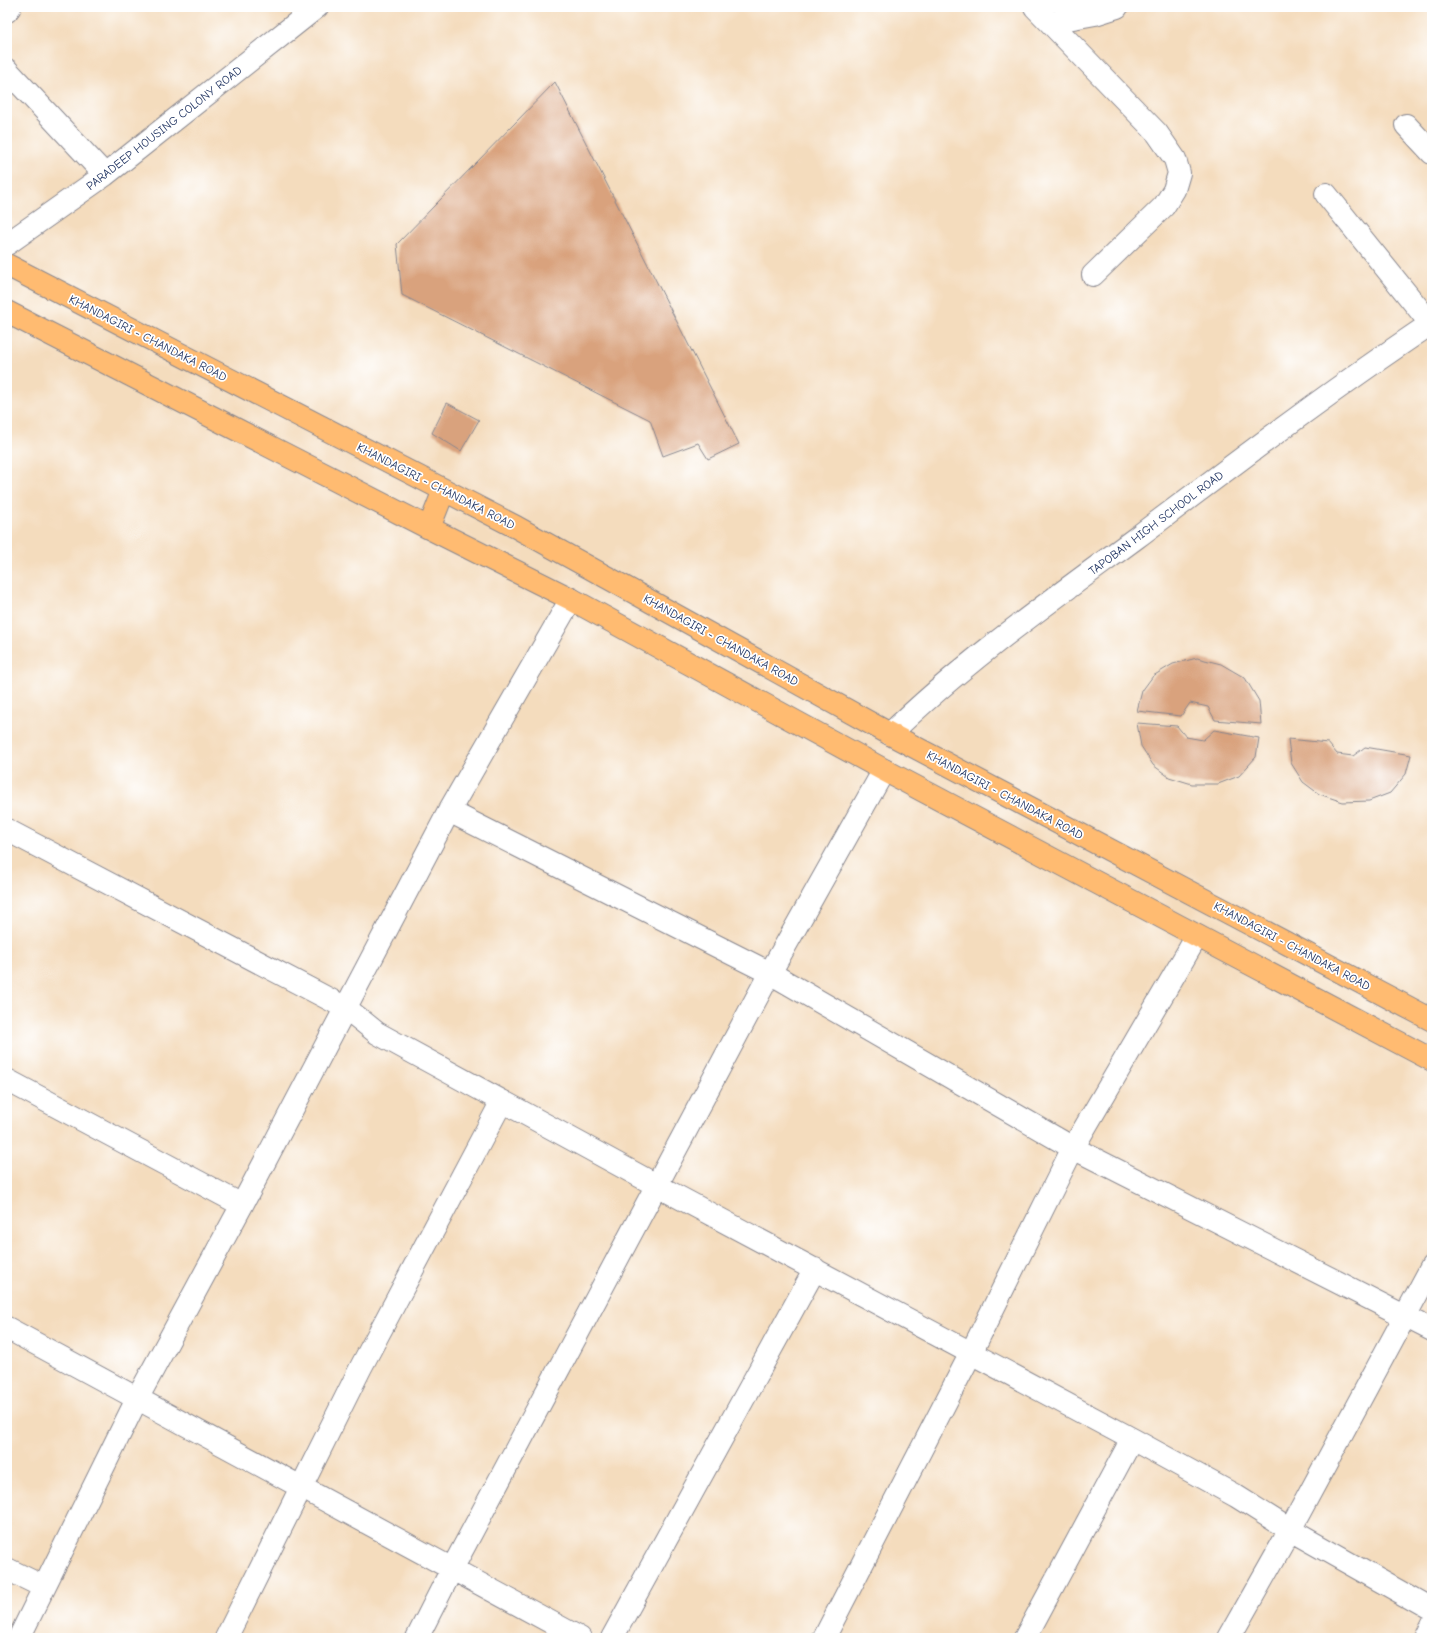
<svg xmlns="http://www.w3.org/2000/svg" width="1439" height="1645" font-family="'Comic Neue',sans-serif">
<rect width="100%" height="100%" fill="#fff"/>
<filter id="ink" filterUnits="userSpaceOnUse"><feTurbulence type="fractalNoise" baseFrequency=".025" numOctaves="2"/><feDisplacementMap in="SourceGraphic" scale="8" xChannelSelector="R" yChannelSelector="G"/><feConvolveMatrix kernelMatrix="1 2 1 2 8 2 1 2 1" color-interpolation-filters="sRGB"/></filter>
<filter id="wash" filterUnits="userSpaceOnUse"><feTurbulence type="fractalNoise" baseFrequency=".012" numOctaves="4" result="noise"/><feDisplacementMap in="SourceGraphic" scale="16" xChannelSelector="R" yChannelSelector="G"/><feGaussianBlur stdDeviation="0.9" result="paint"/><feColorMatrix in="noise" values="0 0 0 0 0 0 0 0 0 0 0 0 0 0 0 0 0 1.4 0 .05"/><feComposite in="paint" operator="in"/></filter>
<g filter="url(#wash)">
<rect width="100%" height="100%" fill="#f4dcbd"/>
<g id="blocks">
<path fill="#d9a27d" d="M555,82L739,444L708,459L698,443L663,456L650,420L402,295L397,244Z
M447,403L479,420L461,451L432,433Z
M1197,658L1221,664L1245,678L1259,701L1261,724L1215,720L1208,707L1190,703L1181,716L1137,711L1142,691L1153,676L1173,664Z
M1137,723L1177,726L1186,737L1203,740L1214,730L1259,738L1256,757L1239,776L1218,784H1192L1169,777L1153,765L1141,746Z
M1288,739L1328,743L1337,754L1353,756L1365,747L1411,755L1406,774L1390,793L1369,801L1343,802L1319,794L1303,782L1291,763Z"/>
</g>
</g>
<g filter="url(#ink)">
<use href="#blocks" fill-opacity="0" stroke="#88868e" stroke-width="1"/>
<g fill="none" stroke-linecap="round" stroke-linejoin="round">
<g stroke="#88868e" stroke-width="24">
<path id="minor" d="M1035,7L1157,133L1175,159L1179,173L1174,190L1164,206L1093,275
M7,11L10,7
M1051,22L1095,14L1117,7
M7,70L105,175
M1406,125L1432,153
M1326,194L1431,324
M7,244L105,175L317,7
M890,734C965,661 1052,600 1136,538C1233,465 1330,391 1432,323
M449,811L770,973L1073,1148L1432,1330
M7,830L346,1008L377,1033L656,1185L1132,1439L1236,1496L1290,1530L1432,1610
M7,1080L242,1205
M7,1328L580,1638
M7,1569L44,1587
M19,1638L137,1399L242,1205L449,811L571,599
M226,1638L361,1367L502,1101
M417,1638L452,1569L770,973L884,770
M612,1638L815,1269
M824,1638L971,1353L1073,1148L1197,936
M1025,1638L1132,1439
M1229,1638L1290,1530L1432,1266
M1425,1638L1432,1624"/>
</g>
<g stroke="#88868e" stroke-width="24">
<path id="major" d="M7,265L516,527L890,734L1432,1020
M7,312L429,528L571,599L884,770L1432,1060
M429,528L444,490"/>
</g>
<use href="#minor" stroke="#fff" stroke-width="22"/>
<use href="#major" stroke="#ffbb71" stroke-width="22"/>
</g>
</g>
<g text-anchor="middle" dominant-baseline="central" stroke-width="3.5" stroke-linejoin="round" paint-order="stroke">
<g font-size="12" fill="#1b2f5e" stroke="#fff">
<text transform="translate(164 128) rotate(-38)">PARADEEP HOUSING COLONY ROAD</text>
<text transform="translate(148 338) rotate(27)">KHANDAGIRI - CHANDAKA ROAD</text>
<text transform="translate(436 486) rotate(27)">KHANDAGIRI - CHANDAKA ROAD</text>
<text transform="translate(1156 523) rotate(-37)">TAPOBAN HIGH SCHOOL ROAD</text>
<text transform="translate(721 640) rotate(29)">KHANDAGIRI - CHANDAKA ROAD</text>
<text transform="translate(1005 795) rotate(28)">KHANDAGIRI - CHANDAKA ROAD</text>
<text transform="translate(1292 946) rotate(28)">KHANDAGIRI - CHANDAKA ROAD</text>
</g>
</g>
<rect width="1439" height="1645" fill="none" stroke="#fff" stroke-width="24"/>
</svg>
